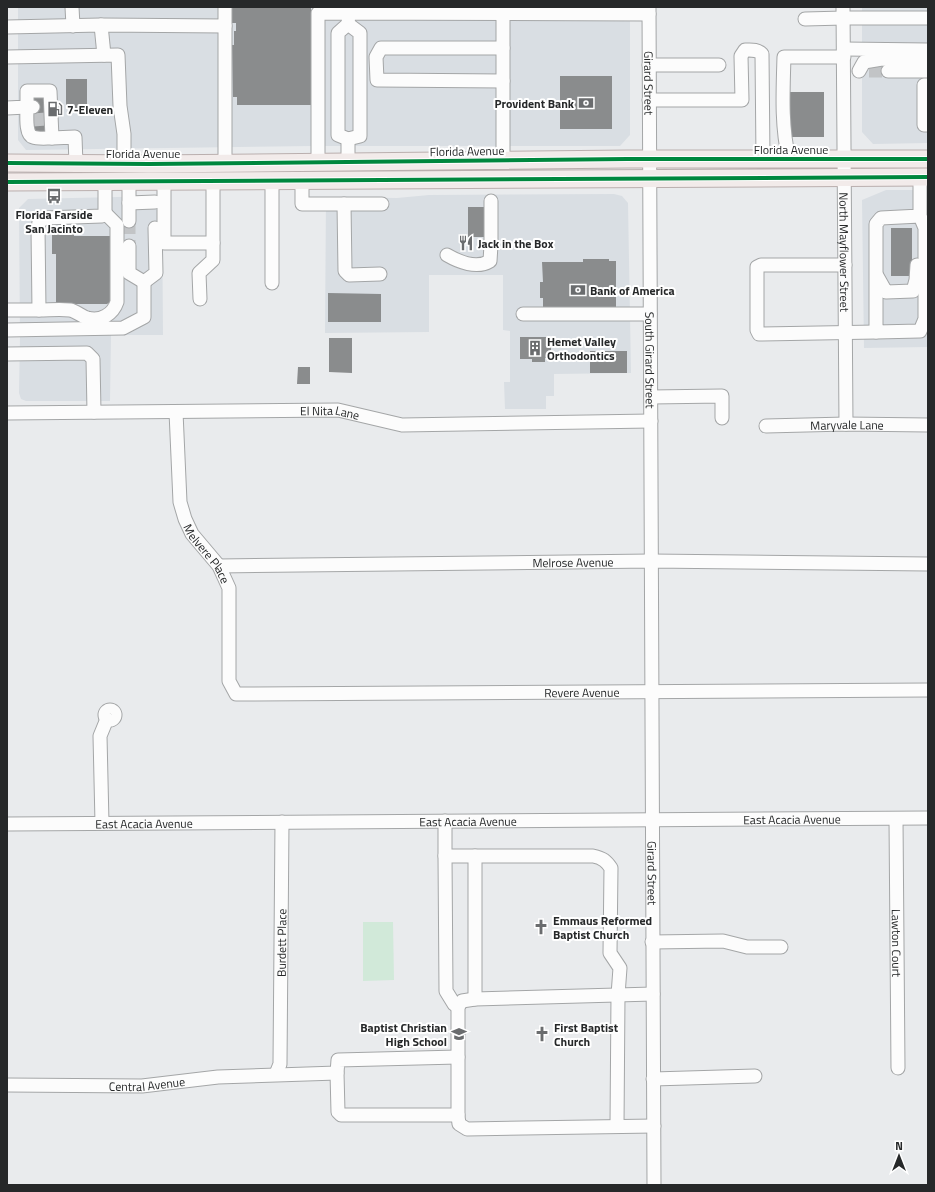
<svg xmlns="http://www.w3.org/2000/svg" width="935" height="1192" font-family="'Titillium Web',sans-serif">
<rect width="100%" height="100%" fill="#e9ebed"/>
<path fill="#d9dee3" d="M18,7H323L630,20V135L620,146H312L26,150L18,140Z
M862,7H928V143L873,144L862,132Z
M886,190H928V347L864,348L862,200Z
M614,194L622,196L628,203L631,373L554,374V396H546V409H505L504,382H510V331L503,330V275H429V332L325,333L326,197L397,198L429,195Z
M162,196L163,335H111L110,401H26L21,399L19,393L20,337L19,208L28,199Z"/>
<path fill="#d1e9d9" d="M363,922H393L394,980L363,981Z"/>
<path fill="#8a8c8d" d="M232,7H311V105H237V97H233L232,45H234V31H236V23H232Z
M560,76H612V129H560Z
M66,79H87V110H71L66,105Z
M790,92H824V137H790Z
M33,97H47L48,131L34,132Z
M468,207H491V237H468Z
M891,228H912V276H891Z
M52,232H74V236H113V300L107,304H56V254H52Z
M583,259H609V261H616V309H543V298H540V282H543L542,262H583Z
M328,293L381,294V322H328Z
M520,337H551V358H545V362H532V359H520Z
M329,338H352V373L329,372Z
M590,351H627V373H590Z
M298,367H310V384H297Z"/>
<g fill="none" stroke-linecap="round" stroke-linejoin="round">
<path stroke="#c2c4c6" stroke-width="13" stroke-dasharray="13 6" stroke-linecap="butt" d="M869,71H888
M33,120L47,119
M129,221V246"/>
<g stroke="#a4a6a7" stroke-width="15">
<g id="minor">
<path d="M72,7L73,26"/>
<path id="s1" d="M649,7L654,1185"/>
<path id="s2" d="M843,7L846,424"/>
<path d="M503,14V161"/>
<path d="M805,19L844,18H928"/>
<path d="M101,25L104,55"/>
<path d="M225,26V162"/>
<path d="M7,27L101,25L225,26V7"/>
<path d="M503,48H381L376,57L377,80L503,81"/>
<path d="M844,49L928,50"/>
<path d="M7,57L118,55L120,106L124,134V164"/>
<path d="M649,65H719"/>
<path d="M859,71L864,62L882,59L928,60"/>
<path d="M888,71H928"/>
<path d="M928,85H924V125H928"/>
<path d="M649,100H742L741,56L745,50C751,50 757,49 762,54L763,159"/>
<path d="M33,107H27C27,114 25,135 33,137C38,139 46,138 52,138"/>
<path d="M7,108L27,107V91H50L52,138L75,137L76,164"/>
<path d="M348,139L360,136V33L348,24"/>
<path d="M789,159C781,126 783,91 784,57H844"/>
<path d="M318,162V13L649,14"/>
<path d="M348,162V139L338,135V33L348,24L349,13"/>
<path d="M920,177V216L925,228V319L920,331L876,332V224L881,218L920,216"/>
<path d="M272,180V283"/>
<path d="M302,180V204H344L345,271L349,275L380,274"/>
<path d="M129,181V221"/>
<path d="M164,181V243H213"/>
<path d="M129,203L155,202"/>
<path d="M344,204H382"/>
<path d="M129,246V273L144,282"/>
<path d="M447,255C459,262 477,269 490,261L491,245V201"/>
<path d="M845,265H761L757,267V330L759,334L876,332"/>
<path d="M877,276L886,292L913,291L916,280L917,265"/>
<path d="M144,282L156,273L155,228"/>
<path d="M200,299L199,273L213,260V181"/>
<path d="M7,310H39L38,228L39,222L45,218L102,216L105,213V181"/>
<path d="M39,310C49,310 60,309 70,310C76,311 81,316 87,318C101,322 113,314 117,302V225L105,213"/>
<path d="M523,314H650"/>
<path d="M7,330L123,328L144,317V282"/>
<path d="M7,354L87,353L93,359L94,412"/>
<path d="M651,397L722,396V418"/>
<path id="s3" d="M176,412L180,502L185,519L192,534L219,566L229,588V681L236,694L928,690"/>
<path id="s4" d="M7,413L338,410L402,425L651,421"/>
<path id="s5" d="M766,426L846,424L928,425"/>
<path id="s6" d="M219,566L651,561L928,564"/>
<circle cx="110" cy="715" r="5"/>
<path id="s7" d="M896,819L898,1068"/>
<path d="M445,821V856"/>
<path d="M102,823L100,736L107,719"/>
<path id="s8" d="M7,824L928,818"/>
<path d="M652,942L723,941L747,947H781"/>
<path d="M653,994L475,999L462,1001L458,1007V1116L459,1124L467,1129L654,1126"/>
<path d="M475,999V856"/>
<path d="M458,1007L454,1004L446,991L445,856H593C603,858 606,861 611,868L610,953L620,968L618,995L617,1126"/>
<path d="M337,1073L338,1112L341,1115H458"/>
<path id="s9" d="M276,1074L280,1064L282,822"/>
<path d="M653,1079L755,1076"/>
<path id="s10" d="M7,1085L142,1086L218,1077L337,1073L338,1060L458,1057"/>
</g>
</g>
<g stroke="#baafae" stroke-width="19">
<path id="major" d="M7,163L149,164L627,159H928
M7,182L928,177"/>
</g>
<use href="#minor" stroke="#fcfcfc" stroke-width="13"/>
<use href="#major" stroke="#f2ebea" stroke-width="17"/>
<g stroke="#fff" stroke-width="6">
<path id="cycleway" d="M7,163L149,164L627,159H928
M7,182L928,177"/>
</g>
<use href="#cycleway" stroke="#00873e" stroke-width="4"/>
</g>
<defs>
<g id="bank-bare" transform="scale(1.2)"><path d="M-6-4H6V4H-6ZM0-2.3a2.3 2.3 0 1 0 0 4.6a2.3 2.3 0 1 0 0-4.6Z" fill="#6a6c6e" stroke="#fff" stroke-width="2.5" paint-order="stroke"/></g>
<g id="fuel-bare" transform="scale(1.2)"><path d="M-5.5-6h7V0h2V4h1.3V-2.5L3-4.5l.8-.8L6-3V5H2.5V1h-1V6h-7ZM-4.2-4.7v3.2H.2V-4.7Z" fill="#6a6c6e" stroke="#fff" stroke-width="2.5" paint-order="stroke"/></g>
<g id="bus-bare" transform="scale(1.2)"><path d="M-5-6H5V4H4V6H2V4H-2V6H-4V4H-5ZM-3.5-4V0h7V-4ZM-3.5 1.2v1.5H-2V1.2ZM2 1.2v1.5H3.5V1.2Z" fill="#6a6c6e" stroke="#fff" stroke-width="2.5" paint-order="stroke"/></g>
<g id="restaurant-bare" transform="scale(1.2)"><path d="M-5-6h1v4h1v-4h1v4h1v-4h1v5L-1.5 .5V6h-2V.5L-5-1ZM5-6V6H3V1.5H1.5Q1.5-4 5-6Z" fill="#6a6c6e" stroke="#fff" stroke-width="2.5" paint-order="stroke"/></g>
<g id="building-bare" transform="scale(1.2)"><path d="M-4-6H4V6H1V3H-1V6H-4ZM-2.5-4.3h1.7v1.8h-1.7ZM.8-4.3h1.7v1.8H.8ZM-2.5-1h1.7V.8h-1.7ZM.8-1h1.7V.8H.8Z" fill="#6a6c6e" stroke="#fff" stroke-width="2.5" paint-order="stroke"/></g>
<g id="church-bare" transform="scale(1.2)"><path d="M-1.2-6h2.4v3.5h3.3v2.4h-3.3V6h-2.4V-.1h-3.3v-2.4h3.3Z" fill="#6a6c6e" stroke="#fff" stroke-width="2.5" paint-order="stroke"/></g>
<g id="school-bare" transform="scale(1.2)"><path d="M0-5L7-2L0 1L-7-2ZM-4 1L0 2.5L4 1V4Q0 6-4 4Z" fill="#6a6c6e" stroke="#fff" stroke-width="2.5" paint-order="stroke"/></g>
</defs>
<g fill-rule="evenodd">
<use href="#bank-bare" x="586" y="103"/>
<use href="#fuel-bare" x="55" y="109"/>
<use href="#bus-bare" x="54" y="196"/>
<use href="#restaurant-bare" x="466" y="243"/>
<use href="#bank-bare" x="578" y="290"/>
<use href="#building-bare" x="535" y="348"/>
<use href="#church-bare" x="541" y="927"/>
<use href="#school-bare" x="459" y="1034"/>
<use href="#church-bare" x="542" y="1034"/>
</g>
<g text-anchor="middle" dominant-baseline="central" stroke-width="4" stroke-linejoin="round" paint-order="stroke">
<g font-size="12" fill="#262829" stroke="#fff">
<text stroke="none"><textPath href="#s1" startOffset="76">Girard Street</textPath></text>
<text x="791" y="149">Florida Avenue</text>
<text transform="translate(467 151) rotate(-1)">Florida Avenue</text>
<text x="143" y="153">Florida Avenue</text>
<text stroke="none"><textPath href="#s2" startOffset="245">North Mayflower Street</textPath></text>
<text stroke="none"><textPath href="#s1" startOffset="353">South Girard Street</textPath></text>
<text stroke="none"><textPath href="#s4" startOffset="323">El Nita Lane</textPath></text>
<text stroke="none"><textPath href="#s5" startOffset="81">Maryvale Lane</textPath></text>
<text stroke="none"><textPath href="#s3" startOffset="149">Melvere Place</textPath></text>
<text stroke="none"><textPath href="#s6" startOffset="354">Melrose Avenue</textPath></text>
<text stroke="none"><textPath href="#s3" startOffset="644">Revere Avenue</textPath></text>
<text stroke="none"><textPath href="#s8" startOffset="785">East Acacia Avenue</textPath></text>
<text stroke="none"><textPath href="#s8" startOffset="461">East Acacia Avenue</textPath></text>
<text stroke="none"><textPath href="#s8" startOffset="137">East Acacia Avenue</textPath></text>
<text stroke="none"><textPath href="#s1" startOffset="866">Girard Street</textPath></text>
<text stroke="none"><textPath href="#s9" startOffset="132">Burdett Place</textPath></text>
<text stroke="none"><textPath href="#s7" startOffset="124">Lawton Court</textPath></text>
<text stroke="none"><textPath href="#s10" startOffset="140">Central Avenue</textPath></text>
</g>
<g font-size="12" font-weight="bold" fill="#262829" stroke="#fff" text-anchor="start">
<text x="574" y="103" text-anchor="end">Provident Bank</text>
<text x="67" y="109">7-Eleven</text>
<text x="54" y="214" text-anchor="middle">Florida Farside<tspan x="54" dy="14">San Jacinto</tspan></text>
<text x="478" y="243">Jack in the Box</text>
<text x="590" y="290">Bank of America</text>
<text x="547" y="341">Hemet Valley<tspan x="547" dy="14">Orthodontics</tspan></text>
<text x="553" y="920">Emmaus Reformed<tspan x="553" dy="14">Baptist Church</tspan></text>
<text x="447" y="1027" text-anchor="end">Baptist Christian<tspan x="447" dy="14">High School</tspan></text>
<text x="554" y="1027">First Baptist<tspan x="554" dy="14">Church</tspan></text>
</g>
</g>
<rect width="935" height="1192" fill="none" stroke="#262829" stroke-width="16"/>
<g transform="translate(899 1156)" stroke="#ffffff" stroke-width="3" paint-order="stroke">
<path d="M0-3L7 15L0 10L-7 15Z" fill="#262829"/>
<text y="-6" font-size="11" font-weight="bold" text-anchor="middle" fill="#262829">N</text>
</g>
</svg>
